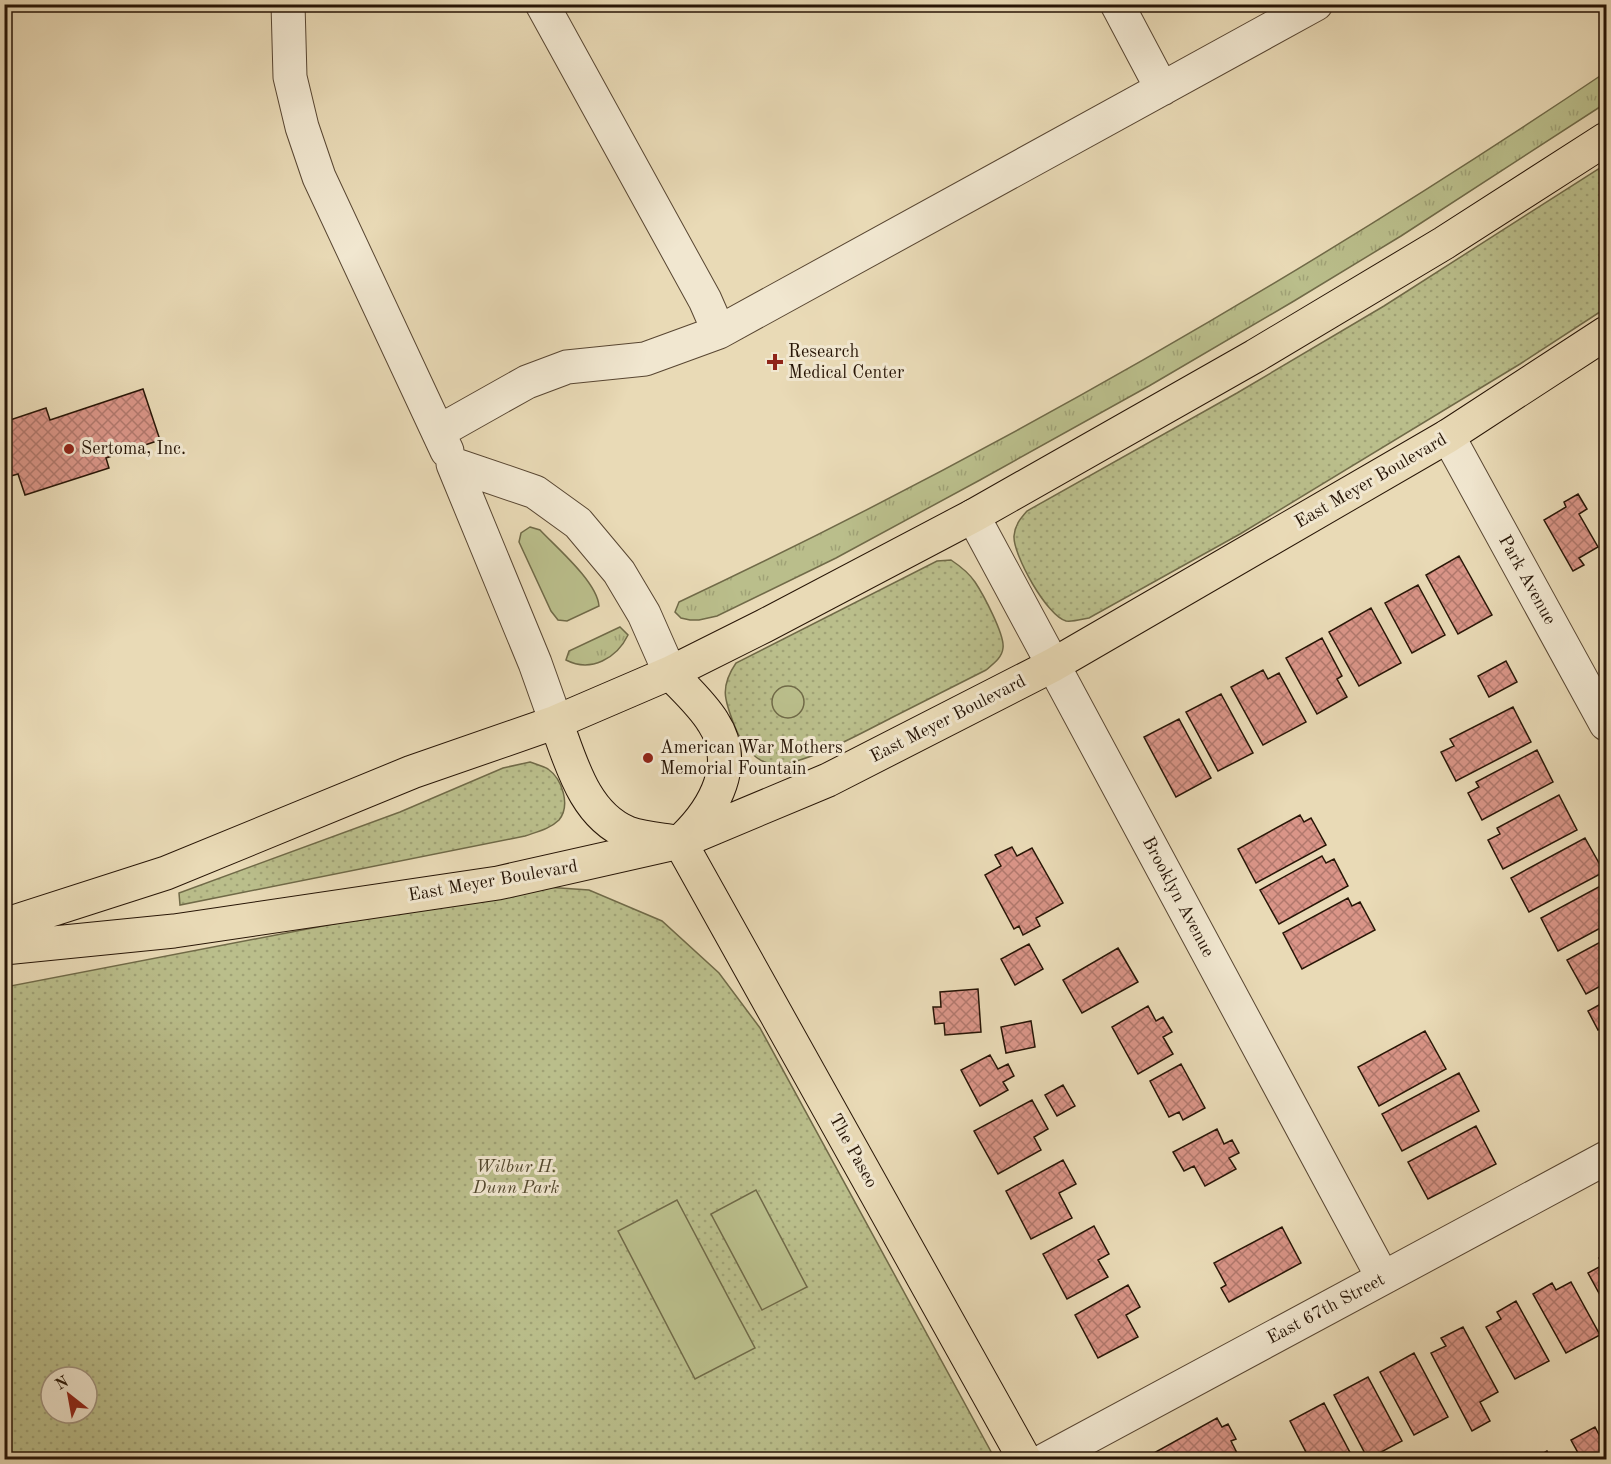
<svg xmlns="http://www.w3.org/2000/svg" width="1611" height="1464" font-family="'Old Standard TT',serif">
<defs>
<pattern id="grass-tufts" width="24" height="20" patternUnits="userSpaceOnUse" patternTransform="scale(1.5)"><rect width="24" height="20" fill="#babe8b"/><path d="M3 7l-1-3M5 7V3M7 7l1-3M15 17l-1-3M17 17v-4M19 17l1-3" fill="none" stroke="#a0a276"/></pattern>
<pattern id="park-dots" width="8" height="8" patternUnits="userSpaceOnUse" patternTransform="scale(1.5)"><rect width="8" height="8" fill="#babe8b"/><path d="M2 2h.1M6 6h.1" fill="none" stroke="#a0a276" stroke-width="1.8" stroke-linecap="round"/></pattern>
<pattern id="building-cross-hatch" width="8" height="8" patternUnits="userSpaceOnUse" patternTransform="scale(1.5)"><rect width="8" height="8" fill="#da9588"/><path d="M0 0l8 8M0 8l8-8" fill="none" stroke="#b1786d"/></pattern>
</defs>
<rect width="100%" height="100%" fill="#e9dab6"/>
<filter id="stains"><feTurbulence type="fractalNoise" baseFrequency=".00333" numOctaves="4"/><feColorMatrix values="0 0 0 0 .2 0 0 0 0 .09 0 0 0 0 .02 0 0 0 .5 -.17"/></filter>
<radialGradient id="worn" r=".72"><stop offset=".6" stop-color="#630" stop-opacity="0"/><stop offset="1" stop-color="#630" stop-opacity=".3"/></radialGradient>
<path fill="url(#grass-tufts)" stroke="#706a48" stroke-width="1.5" d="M1606,72V103L1401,236L1294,301L1149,386L980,480L836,558L717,616L699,620H690L681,618L675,612L679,602C1002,450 1310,271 1606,72Z
M620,627L628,635C617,658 591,673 566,660L569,651Z"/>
<path fill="url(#park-dots)" stroke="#706a48" stroke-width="1.5" fill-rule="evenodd" d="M1606,164V308L1520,364L1240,534L1089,618C1082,619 1074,622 1066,621C1047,616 1013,555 1014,536C1015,525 1020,519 1027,511L1237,393L1384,306Z
M951,560C960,566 969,573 975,582C983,594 1005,635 1003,648C1002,658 993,664 986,670C954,686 923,702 891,718C865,731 800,768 772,764C754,762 741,742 735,727C725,701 719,688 736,663L937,561Z
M530,762C535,764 543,766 548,769C562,779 571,805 559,820C550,829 536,832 525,836L180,905L179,893L400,812L503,768Z
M531,886L589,890L662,921L719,973L760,1028L995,1459L5,1460V987ZM51,1377H87V1413H51Z"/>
<path fill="#babe8b" stroke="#706a48" stroke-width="1.5" d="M530,527L540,530C557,548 597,582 599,606L567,621L558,620L551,611L519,542L521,533Z
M772 702a16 16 0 1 1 32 0a16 16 0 1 1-32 0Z
M756,1190L807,1287L762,1310L711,1214Z
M677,1200L755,1348L695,1379L618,1231Z"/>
<path fill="url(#building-cross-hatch)" stroke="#271506" stroke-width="1.5" d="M143,389L160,440L106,458L109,468L25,495L18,474L4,478V422L46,408L50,420Z
M1578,494L1587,509L1579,514L1598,547L1579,558L1584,565L1573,571L1544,520L1566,507L1564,502Z
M1459,556L1492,615L1458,634L1426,575Z
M1418,585L1445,635L1412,653L1385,603Z
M1371,608L1401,663L1359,686L1329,632Z
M1322,638L1342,676L1337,679L1347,697L1317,714L1286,658Z
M1506,661L1517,682L1489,697L1478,676Z
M1263,670L1268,679L1279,673L1306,722L1263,745L1231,687Z
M1221,694L1253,753L1218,771L1186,712Z
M1513,707L1531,742L1456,781L1441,752L1454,746L1450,739Z
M1179,719L1211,778L1176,797L1144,737Z
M1537,750L1553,782L1482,820L1468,793L1479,787L1476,782Z
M1559,795L1577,830L1503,869L1488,840L1500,834L1497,828Z
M1300,815L1304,822L1311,818L1326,845L1256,883L1238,849Z
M1585,838L1604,872L1529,912L1511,878Z
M1012,847L1017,856L1032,848L1063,903L1036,918L1040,926L1023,935L1019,926L1014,929L985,875L1001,866L995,855Z
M1322,856L1326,863L1334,859L1348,886L1279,924L1260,890Z
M1606,883V925L1558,951L1541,918Z
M1348,898L1352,906L1360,902L1375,930L1302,969L1283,933Z
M1606,939V983L1586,994L1567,960Z
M1029,944L1043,969L1015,985L1001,959Z
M1118,948L1138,982L1082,1013L1063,980Z
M978,989L981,1032L945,1035L944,1023L935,1024L933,1007H941L940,992Z
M1606,1001V1026L1598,1030L1588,1011Z
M1148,1006L1156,1021L1163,1017L1172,1032L1163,1037L1173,1054L1138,1074L1112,1027Z
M1031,1021L1035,1047L1006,1053L1001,1027Z
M1425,1031L1446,1069L1379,1106L1358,1067Z
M990,1055L998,1069L1008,1064L1014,1076L1003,1082L1008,1090L980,1106L961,1070Z
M1181,1064L1205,1108L1183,1120L1179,1112L1169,1117L1150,1081Z
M1459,1073L1479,1111L1402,1151L1382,1114Z
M1063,1085L1075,1106L1057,1116L1045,1095Z
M1032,1100L1048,1129L1034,1137L1041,1150L998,1174L974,1131Z
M1476,1126L1496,1164L1428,1199L1408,1162Z
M1217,1129L1224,1144L1232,1140L1239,1153L1229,1158L1236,1169L1205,1186L1194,1166L1184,1171L1173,1152Z
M1063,1160L1076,1184L1059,1193L1072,1218L1031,1239L1006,1191Z
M1094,1226L1109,1254L1098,1260L1108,1277L1067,1299L1043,1254Z
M1282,1227L1301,1263L1229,1302L1221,1288L1226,1285L1214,1263Z
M1606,1254V1306L1588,1273L1603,1265L1599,1258Z
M1571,1282L1600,1335L1566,1353L1533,1294L1552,1283L1556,1290Z
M1128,1285L1140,1307L1126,1315L1138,1337L1098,1358L1075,1315Z
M1516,1301L1549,1361L1515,1379L1486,1327L1501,1319L1497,1312Z
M1463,1327L1498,1392L1480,1402L1490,1421L1472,1431L1431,1353L1446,1346L1441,1338Z
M1414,1353L1448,1417L1414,1435L1380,1372Z
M1368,1377L1402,1441L1368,1459L1334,1395Z
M1324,1403L1354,1460H1310L1290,1421Z
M1217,1418L1222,1427L1228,1424L1236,1439L1231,1441L1237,1453L1225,1460H1155L1152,1454Z
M1595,1427L1606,1448V1453L1594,1460H1582L1571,1440Z
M1547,1451L1552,1460H1531Z"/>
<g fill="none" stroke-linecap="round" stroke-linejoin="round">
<g stroke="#584632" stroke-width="35">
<path id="minor" d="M288,4L290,77L302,127L319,177L447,451
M542,4L705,300L719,332
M1117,4L1162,89
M438,432L527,382L567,367L645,359L719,332L1316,4
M1448,436L1606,724
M973,516L1383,1278
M556,722L535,663L453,464L535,492L578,523L619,572L644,614L670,673
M1045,1460L1606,1158"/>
</g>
<g stroke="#271506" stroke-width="35">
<path id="major" d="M670,673C684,688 702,704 713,722C740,763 715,808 684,838
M556,722C571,762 584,815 628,833C642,838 655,839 670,841
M680,842L1025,1460
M4,925L166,873L412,772L556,722L670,673L764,626L973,516L1255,356L1444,243L1606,139
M4,948L174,931L498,883L680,842L828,780L1053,665L1448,436L1606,333"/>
</g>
<use href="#minor" stroke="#f1e7d0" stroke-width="33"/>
<use href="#major" stroke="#e9dab6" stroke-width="33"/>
</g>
<g fill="#8f2418" stroke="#f1e7d0" stroke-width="2">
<path d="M772 353h6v6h6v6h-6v6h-6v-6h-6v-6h6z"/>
<circle cx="69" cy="449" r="6"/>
<circle cx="648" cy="758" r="6"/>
</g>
<g text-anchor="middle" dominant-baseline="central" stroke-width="6" stroke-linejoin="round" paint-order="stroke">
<g font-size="18" fill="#271506" stroke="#f1e7d0" text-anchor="start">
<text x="788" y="352">Research<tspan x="788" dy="21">Medical Center</tspan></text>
<text x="81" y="449">Sertoma, Inc.</text>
<text x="660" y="748">American War Mothers<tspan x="660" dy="21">Memorial Fountain</tspan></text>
</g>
<g font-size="18" fill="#271506" stroke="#f1e7d0">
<text transform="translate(1371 481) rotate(-30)">East Meyer Boulevard</text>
<text transform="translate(1527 580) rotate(61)">Park Avenue</text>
<text transform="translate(948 719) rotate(-27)">East Meyer Boulevard</text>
<text transform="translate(493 881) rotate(-10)">East Meyer Boulevard</text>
<text transform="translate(1178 897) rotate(62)">Brooklyn Avenue</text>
<text transform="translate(853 1151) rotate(61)">The Paseo</text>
<text transform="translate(1326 1309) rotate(-28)">East 67th Street</text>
</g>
<g font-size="18" font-style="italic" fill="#53482e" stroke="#f1e7d0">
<text x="516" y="1167">Wilbur H.<tspan x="516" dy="21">Dunn Park</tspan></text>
</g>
</g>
<rect width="1611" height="1464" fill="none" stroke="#e9dab6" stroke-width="24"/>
<rect x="6" y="6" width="1599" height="1452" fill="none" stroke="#271506" stroke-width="3"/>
<rect x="12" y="12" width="1587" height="1440" fill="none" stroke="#271506" stroke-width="1.5"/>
<g transform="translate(69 1395) rotate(329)"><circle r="28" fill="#f1e7d0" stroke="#a0937f" stroke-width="1.5"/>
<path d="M0-4.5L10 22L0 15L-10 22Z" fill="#8f2418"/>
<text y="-9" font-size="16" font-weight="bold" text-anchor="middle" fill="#271506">N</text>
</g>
<rect width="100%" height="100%" filter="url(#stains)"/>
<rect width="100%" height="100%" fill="url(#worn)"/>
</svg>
